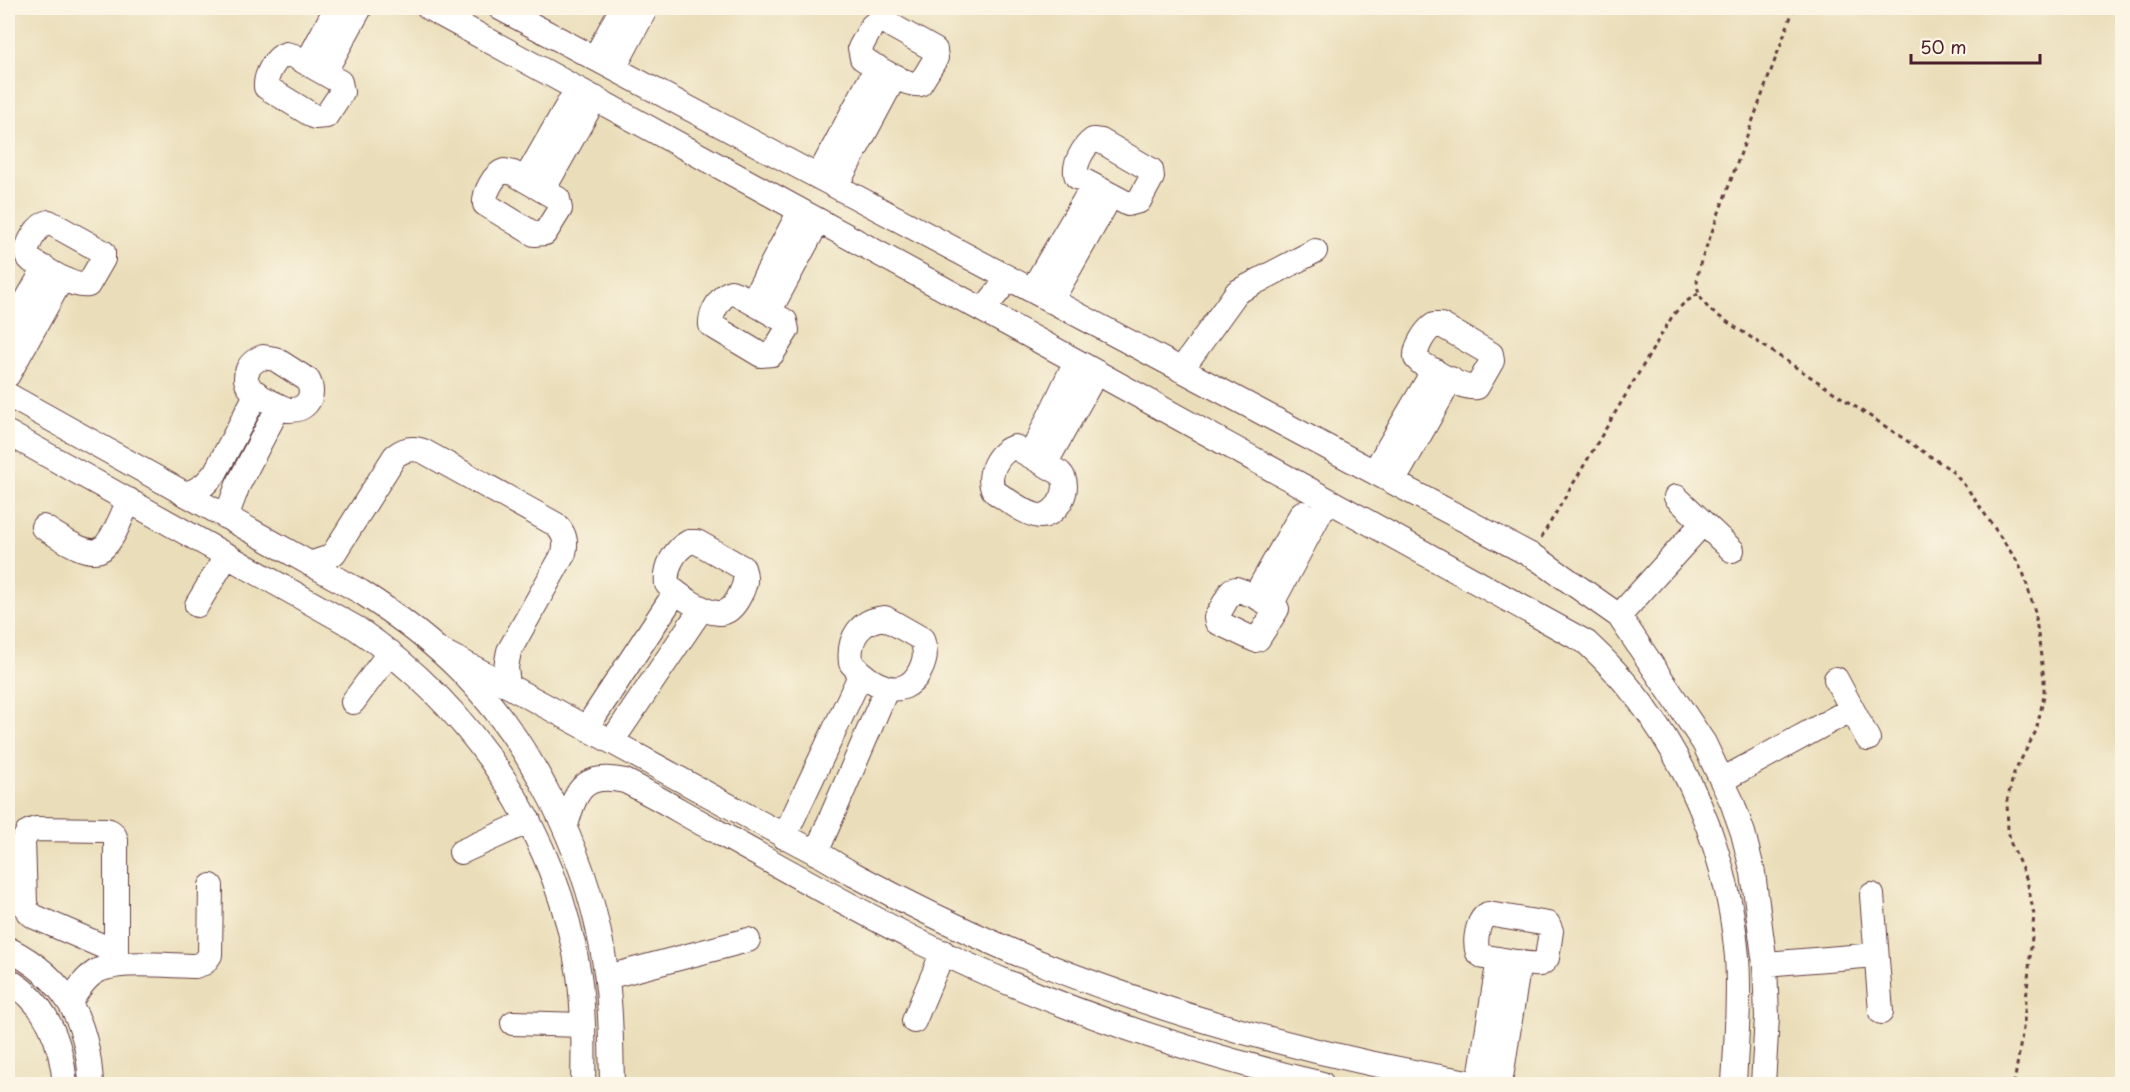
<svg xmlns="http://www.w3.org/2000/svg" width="2130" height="1092" font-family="'Playpen Sans',sans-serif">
<rect width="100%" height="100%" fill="#fcf5e5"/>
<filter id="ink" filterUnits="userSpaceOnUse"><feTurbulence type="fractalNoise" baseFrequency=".0167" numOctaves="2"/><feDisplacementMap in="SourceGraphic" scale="12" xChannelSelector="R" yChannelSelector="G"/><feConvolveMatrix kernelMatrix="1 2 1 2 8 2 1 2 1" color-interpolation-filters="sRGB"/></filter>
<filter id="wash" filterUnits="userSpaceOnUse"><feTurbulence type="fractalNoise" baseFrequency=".008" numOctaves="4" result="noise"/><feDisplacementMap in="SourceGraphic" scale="24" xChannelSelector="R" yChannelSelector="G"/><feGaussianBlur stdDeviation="1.35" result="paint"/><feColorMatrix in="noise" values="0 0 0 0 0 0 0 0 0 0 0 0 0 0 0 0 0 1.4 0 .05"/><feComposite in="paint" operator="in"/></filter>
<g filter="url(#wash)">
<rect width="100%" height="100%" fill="#eadeba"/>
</g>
<g filter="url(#ink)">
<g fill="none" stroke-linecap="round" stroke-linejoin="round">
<g stroke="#623c40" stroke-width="26">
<path id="minor" d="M429,8L1076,361L1587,643C1674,723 1727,839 1737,957C1740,999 1736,1042 1734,1084
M500,8L1538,559L1619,616L1704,743L1732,802L1743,833L1753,873L1765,964L1767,1017L1763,1084
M878,21L885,22L935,50L936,58L920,84C907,87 874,66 862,58L860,48L872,26Z
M286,54L294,56L340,82L342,92L326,116L315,117L266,87C265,76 275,57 286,54Z
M595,58L622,8
M307,63L336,8
M614,68L646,8
M324,73L360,8
M1093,140L1101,141L1151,170L1152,177L1139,201L1128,204L1077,177C1072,166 1084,146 1093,140Z
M504,171L513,173L558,199L560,209L545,233L534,234L485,204C484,193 494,174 504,171Z
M818,177L877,67
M525,180L577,89
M836,186L895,76
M543,190L595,98
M49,222L103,252V259L88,285C73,288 45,269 32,261L27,256C26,244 37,225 49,222Z
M1032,290L1093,186
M731,292L739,295L785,321L787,330L772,354L761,355L711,325C710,314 720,296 731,292Z
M1051,301L1111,195
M752,302L800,211
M983,310L1009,278
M769,312L818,221
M1434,325H1441L1491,354L1492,361L1477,387C1462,390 1434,371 1421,363L1416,358C1415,347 1425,331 1434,325Z
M8,333L45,268
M263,357L275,359L308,380C316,397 306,411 288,410C277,405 262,399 253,391C239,379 248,362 263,357Z
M1181,370L1237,292L1315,251
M8,375L62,278
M8,395L361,592C397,615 431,641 461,671C532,744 584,849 602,948C611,993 611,1039 612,1084
M8,433L356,628C474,708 557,834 579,975C584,1011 584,1048 583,1084
M1015,447L1060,473C1073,486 1058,515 1041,516C1028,516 1006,499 995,492C984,478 998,450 1015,447Z
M1031,455L1076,361
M1045,464L1096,373
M1374,472L1434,370
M1393,482L1451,379
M184,494C199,491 206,484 215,473L257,393
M1676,497L1732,550
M226,517L238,485L279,406
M43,527C57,535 92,562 105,546C116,534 122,515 129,500
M689,542H697L743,568C747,579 745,585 740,595C736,603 730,613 720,613C705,614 676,594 667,584C665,567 674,550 689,542Z
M310,564L327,558L334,553L395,456C404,449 414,447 425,452L555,524C564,532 567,541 564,553L509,651L506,667L508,685
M1236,589L1255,596L1277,609L1258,639L1255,640L1217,622L1216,618L1232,590Z
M1255,596L1302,513
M197,605L227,555
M1271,605L1327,500
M1619,616L1703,523
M885,618L922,639C926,652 926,659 920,671C903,704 870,684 851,663C848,638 860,620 885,618Z
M439,650C566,714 689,786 815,852C829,859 841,868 855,875C905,902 956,927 1009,950C1160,1014 1317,1057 1479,1084L1499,959
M1836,679L1868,739
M353,702L390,652
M587,727L675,593
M612,741L702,608
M1722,780L1852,709
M565,829C575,793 581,771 625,781C656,796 686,815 716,831C784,869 851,907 920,942C1048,1006 1184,1051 1322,1084
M784,837L861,674
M461,852L529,821
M816,853L887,688
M1872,895L1881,1012
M1488,914L1548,924L1551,931L1547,958C1545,961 1544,962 1540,964C1529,966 1497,958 1484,957L1478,953C1474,942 1477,920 1488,914Z
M8,949C66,978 88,1021 91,1084
M116,952L35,917L28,912L25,903L23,841L28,832L36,829L106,830C112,831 115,835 116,841V965
M1765,964L1876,955
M607,977L748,940
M8,980C47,1003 61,1041 65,1084
M70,1002C77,992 83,980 94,973C114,959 169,966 195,966L204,963L210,955L211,886
M914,1021L943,952
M513,1023L583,1025
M1500,1084L1519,962"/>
</g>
<path stroke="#623c40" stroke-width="3" stroke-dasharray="4.5 4.5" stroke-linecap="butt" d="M1794,8L1699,267C1695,287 1697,296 1711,311L1951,470L1967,488L2017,561L2024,575L2035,612L2044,679V696L2036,731L2014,773L2007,801L2008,830L2011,844L2027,880L2034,915L2024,1022L2014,1084
M1541,538L1673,315L1684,303L1698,294"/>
<use href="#minor" stroke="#fff" stroke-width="24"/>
</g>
</g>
<rect width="2130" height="1092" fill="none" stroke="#fcf5e5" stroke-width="30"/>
<path d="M1911 54v9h129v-9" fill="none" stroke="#4a1f2b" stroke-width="3"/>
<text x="1920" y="54" font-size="18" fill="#4a1f2b" stroke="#fcf5e5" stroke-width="4.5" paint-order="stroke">50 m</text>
</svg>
